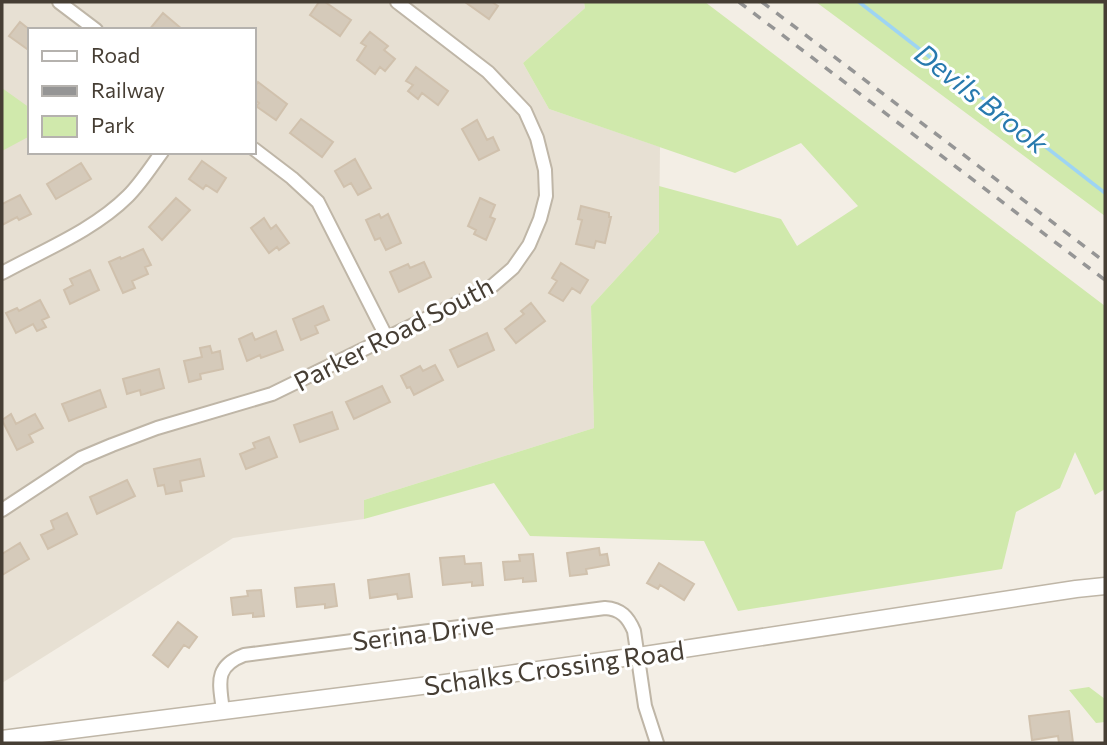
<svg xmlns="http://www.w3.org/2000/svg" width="1107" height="745" font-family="Commissioner,sans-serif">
<rect width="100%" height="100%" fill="#f3eee5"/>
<path fill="#e7e0d3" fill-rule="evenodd" d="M2,2H584L585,8L523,63L549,109L660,147L659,232L591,306L594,428L364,500V519L233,538L2,683ZM30,30H254V152H30Z"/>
<path fill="#d0e9ac" d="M584,2H705L1105,306V489L1095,495L1075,452L1060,488L1016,512L1002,569L738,611L704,541L530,536L494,483L364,519V500L594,428L591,306L659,232V186L781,219L797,246L858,206L801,143L735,173L549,109L523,63L585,8Z
M816,2H1105V216Z
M2,88L30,108V136L2,151Z
M1089,687L1105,699V722L1096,723L1069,690Z"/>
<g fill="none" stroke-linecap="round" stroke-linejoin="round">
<path stroke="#9ed4f3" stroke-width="3.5" d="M859,2L1105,193"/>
</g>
<path fill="#d5caba" stroke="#d0c1ad" stroke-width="2" d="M319,2H325L351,20L340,36L310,15Z
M465,2H492L498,6L489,19Z
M163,13L183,30H149Z
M20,22L30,30V51L9,36Z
M370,32L388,46L384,50L395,59L385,71L380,67L375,74L357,60L366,46L361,43Z
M416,67L448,91L438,105L422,93L418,99L408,91L413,85L406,81Z
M258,82L287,104L276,120L256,106L259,103L254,99V88Z
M301,119L333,142L322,157L290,133Z
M477,120L487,140L493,137L499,150L479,160L462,129Z
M355,159L371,188L358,195L351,183L344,187L335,171Z
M202,161L226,178L217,192L206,185L203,189L189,179Z
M81,163L91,179L56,199L47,184Z
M20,195L31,214L19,220L17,217L2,225V204Z
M176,198L190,210L162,240L149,227Z
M480,198L495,205L490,217L495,219L486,240L474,234L476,230L468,226Z
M581,206L609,213V217H611L605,243L596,241L594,248L576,244L582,220L578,219Z
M379,214L381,218L388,214L401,243L386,250L380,238L375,240L366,220Z
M264,218L271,229L276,225L289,243L279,250L277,247L269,253L251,228Z
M143,249L151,265L145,267L148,274L132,281L135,288L123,293L109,262L120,257L121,259Z
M424,262L431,277L399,292L390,272L408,264L410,268Z
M561,263L588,280L580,293L572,288L563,301L549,293L557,281L552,278Z
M90,270L99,290L70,304L64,290L73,285L70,279Z
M40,300L49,317L42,320L46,327L37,331L33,324L16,333L6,313L17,308L19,311Z
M531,303L545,321L516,343L505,329L524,314L521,311Z
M323,306L329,320L315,326L318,333L301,340L293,319Z
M276,331L283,350L261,358L260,355L247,361L239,339L252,333L255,340Z
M487,333L494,350L458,367L450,350Z
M210,346L212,353L220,351L223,369L200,374L201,379L189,382L184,361L202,357L200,348Z
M435,365L443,380L414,395L410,387L407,388L401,376L420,366L423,371Z
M159,369L164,388L141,395L140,390L127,394L123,379Z
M382,386L390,402L354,419L346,402Z
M100,390L106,407L69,421L62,404Z
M332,412L338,429L300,442L294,425Z
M11,414L16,424L35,414L43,428L29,435L33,442L17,450L2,420Z
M269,437L277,457L246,469L240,454L255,448L253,443Z
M200,459L204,476L180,481L182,491L166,494L164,485L158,486L154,469Z
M127,480L135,496L97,514L90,497Z
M67,513L77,534L48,549L41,535L54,529L51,521Z
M20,543L29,559L2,575V554Z
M599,548L600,555L607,554L609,565L586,569L587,574L570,576L567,553Z
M533,554L536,581L523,582V578L505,580L503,562L520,561L519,555Z
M464,556L465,564L481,563L483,585L472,586V582L443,585L440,558Z
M659,563L694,584L684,600L660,585L658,589L647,583Z
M409,574L412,597L398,599L397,594L370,598L368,580Z
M334,584L337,606L325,608V604L297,607L295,588Z
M261,590L264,616L253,617V613L233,615L231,598L248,596L247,591Z
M178,622L197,637L189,648L184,645L168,667L153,655Z
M1069,711L1073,743H1059L1058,736L1032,740L1029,716Z"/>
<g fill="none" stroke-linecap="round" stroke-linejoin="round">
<g stroke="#bfb6a7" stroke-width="16">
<path id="minor" d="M59,2L96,30
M254,149L292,178L318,202L387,338
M2,273C44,250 94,230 128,196C141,183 151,167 162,152
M2,510L81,458L112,445L157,428L272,394L491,287L513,268L529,245L540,219L546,196L545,170L537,138L525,111L488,72L397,2
M223,711C220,684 213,667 244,655L605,608C621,609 628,617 634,631L645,706L657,743"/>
</g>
<g stroke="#bfb6a7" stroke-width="19">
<path id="tertiary" d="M2,739L445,683L638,656L1076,589L1105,586"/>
</g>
<use href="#minor" stroke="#fff" stroke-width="12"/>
<use href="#tertiary" stroke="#fff" stroke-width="16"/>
<path stroke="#959595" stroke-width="3.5" stroke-dasharray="9 9" stroke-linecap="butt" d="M739,2L1105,280
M762,2L1105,262"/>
</g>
<g text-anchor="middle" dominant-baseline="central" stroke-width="6" stroke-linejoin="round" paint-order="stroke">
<g font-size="26" fill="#463e34" stroke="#fff">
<text transform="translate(393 333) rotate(-27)">Parker Road South</text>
<text transform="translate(423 632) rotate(-7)">Serina Drive</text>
<text transform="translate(554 667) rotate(-8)">Schalks Crossing Road</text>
</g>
<g font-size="28" font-style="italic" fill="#287aae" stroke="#fff">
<text transform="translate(982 98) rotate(38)">Devils Brook</text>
</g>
</g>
<rect width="1107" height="745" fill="none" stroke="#463e34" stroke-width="7"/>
<rect x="28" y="28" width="228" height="126" fill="#ffffff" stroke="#b5b2ae" stroke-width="2"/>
<rect x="42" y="51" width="35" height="10" fill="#ffffff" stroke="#b5b2ae" stroke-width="2"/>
<text x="91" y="63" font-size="21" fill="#463e34">Road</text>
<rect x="42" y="86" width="35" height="10" fill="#959595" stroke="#b5b2ae" stroke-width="2"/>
<text x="91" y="98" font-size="21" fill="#463e34">Railway</text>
<rect x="42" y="116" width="35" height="21" fill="#d0e9ac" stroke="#b5b2ae" stroke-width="2"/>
<text x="91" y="133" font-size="21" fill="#463e34">Park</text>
</svg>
